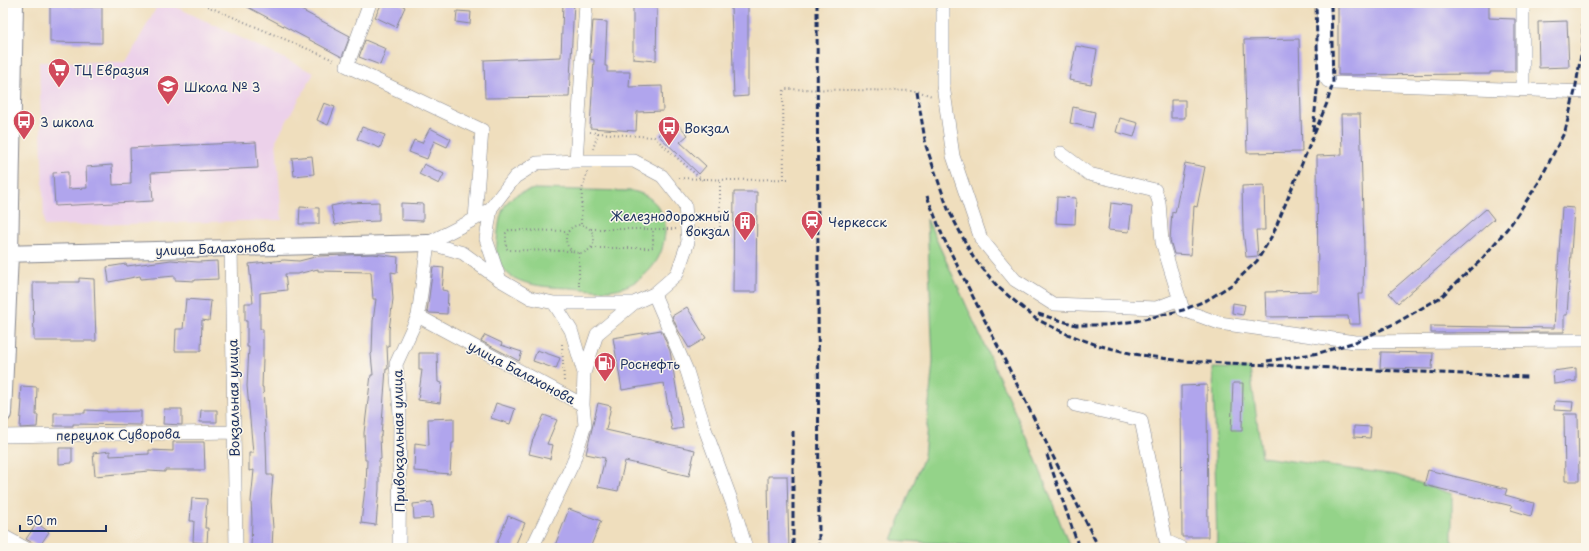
<svg xmlns="http://www.w3.org/2000/svg" width="1589" height="551" font-family="'Playpen Sans',sans-serif">
<rect width="100%" height="100%" fill="#fbf7ec"/>
<filter id="ink" filterUnits="userSpaceOnUse"><feTurbulence type="fractalNoise" baseFrequency=".025" numOctaves="2"/><feDisplacementMap in="SourceGraphic" scale="8" xChannelSelector="R" yChannelSelector="G"/><feConvolveMatrix kernelMatrix="1 2 1 2 8 2 1 2 1" color-interpolation-filters="sRGB"/></filter>
<filter id="wash" filterUnits="userSpaceOnUse"><feTurbulence type="fractalNoise" baseFrequency=".012" numOctaves="4" result="noise"/><feDisplacementMap in="SourceGraphic" scale="16" xChannelSelector="R" yChannelSelector="G"/><feGaussianBlur stdDeviation="0.9" result="paint"/><feColorMatrix in="noise" values="0 0 0 0 0 0 0 0 0 0 0 0 0 0 0 0 0 1.4 0 .05"/><feComposite in="paint" operator="in"/></filter>
<g filter="url(#wash)">
<rect width="100%" height="100%" fill="#efdebd"/>
<path fill="#ecd1ea" d="M159,3H168L314,73L276,140L282,220L44,226L39,62H126Z"/>
<path fill="#94d389" stroke="#588174" d="M535,189L632,191C649,194 659,204 664,219C667,229 664,240 662,249C655,271 633,288 610,290C597,291 584,289 571,288C539,287 491,285 497,241C500,211 502,195 535,189Z
M927,219L1033,452L1070,548H1005L892,540L924,456L933,361Z
M1213,368L1250,369L1262,457L1396,475L1452,494V548H1217Z"/>
<g id="blocks">
<path fill="#b0a5ed" d="M50,3H73V7H102V43L50,42Z
M240,3H288L350,36L342,57Z
M382,3H398L405,7L396,27L375,17Z
M563,3H574L569,97L485,98L484,60L561,57Z
M1338,3H1489V18L1515,19V72H1490V74L1338,75Z
M633,4L657,5L656,61L633,59Z
M748,6V96L734,97L731,7Z
M457,11L471,12L470,24L456,22Z
M593,21L607,22L605,66H607V72H630L629,87L662,86L663,111L637,112L636,131L590,128L594,60L590,59Z
M1567,21L1569,67L1539,68L1538,22Z
M1299,39L1302,152L1247,153L1244,40Z
M365,40L386,49L380,65L359,57Z
M1076,46L1097,50L1091,84L1069,80Z
M1171,100H1185V118H1171Z
M324,103L335,107L328,125L317,120Z
M1073,107L1095,112L1092,128L1070,123Z
M1341,114H1360L1364,246L1363,294H1358L1360,324H1349L1348,316L1266,317L1265,292L1318,291L1317,156L1342,155Z
M1120,118L1138,123L1134,137L1116,132Z
M674,120L688,135L680,142L706,166L699,174L658,135Z
M362,127L385,135L380,148L357,139Z
M430,128L451,139L447,147L434,141L427,159L409,152L414,140L422,143Z
M256,142L258,168L151,173L153,201L55,206L53,173L68,172V189L87,188L86,167L112,165L113,185L131,184L130,148Z
M312,156L314,174L294,176L292,158Z
M1185,163L1205,167L1197,207L1194,206L1191,255L1174,254L1170,240L1172,212L1175,213Z
M424,164L444,174L439,184L419,174Z
M1264,185L1265,230H1256L1258,256L1246,257L1243,230L1242,186Z
M734,192H757L756,292H733Z
M1057,197L1076,198L1075,224L1056,223Z
M379,202V221L351,222L335,225L331,206L346,203Z
M401,203L423,204V221L401,220Z
M1111,203L1132,206L1129,232L1108,230Z
M300,207L319,208V224H299Z
M1562,207L1574,208L1567,315H1564V332L1431,333V326L1554,328Z
M1486,209L1494,219L1398,303L1389,293Z
M373,254L398,257L397,273L391,272L393,299L389,330V346L387,345L388,369H386L381,436H380L381,459L379,460V489L376,525L361,523L365,488H366L367,460H365L364,433L371,375H373L371,354L372,353L373,321L376,299H373L371,272L318,271V269L297,274H285L287,290L260,293V329H263V358L262,387H263L266,442L267,475H273L271,501L273,528L272,548H251L252,519L251,501L254,470L249,471V453H253L247,386L249,347H247V321H245V303H253L249,264L284,260L299,261L319,256Z
M171,260L198,262L217,261L218,279L195,280V281L175,280V276L141,279L140,276L109,282L107,267L126,264L127,266Z
M433,267L444,268L442,290L448,291L447,314L430,313L427,312Z
M79,278L94,279L96,341H34L33,282H79Z
M186,299L211,301L209,321L202,320L201,351H175L176,329H183Z
M1233,303L1245,305L1243,315L1232,313Z
M687,307L706,338L689,348L678,330L672,316Z
M661,330L670,351L683,428L672,430L664,383L622,390L613,338Z
M485,335L502,343L501,345L522,352L519,361L481,341Z
M537,350L560,358L556,369L533,361Z
M1381,352L1433,353L1432,369L1380,368Z
M419,353H437L438,382L442,383L440,403L418,400L422,370H419Z
M1576,368V381L1554,384L1553,371Z
M1233,383H1243L1242,431H1231Z
M1207,385L1208,537H1182L1181,386Z
M21,386L37,387L36,415H38L37,427L20,428L22,400H20Z
M1555,401L1573,402L1572,411L1554,410Z
M496,403L515,409L510,424L491,418Z
M598,403L611,406L606,430L695,450L689,476L625,461L618,491L598,487L605,458L586,454Z
M164,409H182V425L163,424Z
M85,410L107,411V412L141,411V425L73,424V426H54V413H85Z
M201,410H217V422H200Z
M1564,414H1578L1579,481H1565Z
M544,415L557,420L547,444L553,445L550,459L529,454L533,439Z
M454,418V443H452L450,474L414,471L415,443L429,445L428,419Z
M1354,426L1371,427L1370,438L1354,437Z
M173,442H204L205,470H165V472L149,471L95,476L93,453L110,451V456L149,454V450L173,451Z
M59,448H72V463L59,464Z
M1428,470L1507,489L1505,495L1534,503L1531,516L1511,510L1512,506L1424,485Z
M768,476H787L789,548H769Z
M192,498L207,499L205,528H208L207,543L193,542L194,521H190Z
M432,502L434,518L414,519L413,504Z
M569,509L601,521L590,548H554Z
M508,516L525,523L514,548H495Z
M37,523L49,532L39,547L26,539Z"/>
</g>
</g>
<g filter="url(#ink)">
<use href="#blocks" fill-opacity="0" stroke="#85868e" stroke-width="1"/>
<g fill="none" stroke-linecap="round" stroke-linejoin="round">
<g stroke="#85868e" stroke-width="14">
<path id="minor" d="M370,3L347,66L482,130L475,219
M943,3V85L953,156L981,239L1015,280L1053,304L1156,308L1180,299
M1323,3L1325,77L1328,81L1333,83L1586,92
M1523,89V3
M1061,153L1089,174L1155,190L1159,202L1162,242L1183,310L1219,323L1355,342L1586,340
M576,161H634L662,176L685,205L688,242L677,274L654,294L634,303H554L531,298L500,280L463,253L428,243L475,219L491,208L515,177L537,163Z
M576,161L586,3
M491,208L486,239L500,280
M231,248L236,548
M654,294L687,371L705,429L733,505L746,548
M554,303L571,330L584,373
M418,316L583,405
M1075,405L1141,420L1166,541L1181,548
M3,436L233,432
M3,536L25,548
M399,548L400,414L396,364L418,316L428,243
M532,548L573,463L585,425L583,405L584,373L597,334L634,303"/>
</g>
<g stroke="#85868e" stroke-width="18">
<path id="major" d="M3,254L428,243
M3,414L10,254L15,3"/>
</g>
<path stroke="#85868e" stroke-width="2" stroke-dasharray="1 3" stroke-linecap="butt" d="M200,3L336,61
M590,132L598,133L593,149
M598,133L654,137L702,180
M679,178L731,180L788,179
M784,179L783,92L785,89L917,91L932,96
M581,224L582,190L587,172
M566 239a14 14 0 1 1 28 0a14 14 0 1 1-28 0Z
M591,229H676
M698,229H720V180
M569,231L509,230L506,233V248L509,250L572,251
M592,248H650L653,247V229
M579,253V289
M562,344L564,381"/>
<use href="#minor" stroke="#fff" stroke-width="13"/>
<use href="#major" stroke="#fff" stroke-width="16"/>
<path stroke="#1b2f5e" stroke-width="3" stroke-dasharray="6 3" stroke-linecap="butt" d="M817,3L819,548
M917,92L926,146L948,209L973,257L998,287L1036,319L1067,334L1097,345L1134,354L1182,361L1528,377
M1313,131L1318,81L1316,3
M927,196L943,237L1099,548
M1038,314L1076,325H1107L1136,321L1183,310L1207,300L1233,284L1257,261L1273,234L1327,103L1333,83L1331,3
M1267,361L1319,353L1355,342L1396,323L1441,297L1481,260L1511,224L1539,182L1565,131L1575,91L1583,43V3
M793,431V548
M1047,455L1079,548"/>
</g>
</g>
<defs>
<g id="supermarket-pin" transform="scale(1.15)"><path d="M0 17L-7.5 6A9.5 9.5 0 1 1 7.5 6Z" fill="#d1495b" stroke="#fbf7ec"/><path d="M-6-5.5h2.5l.6 2H6L4.5 2H-2.5L-4.4-4H-6ZM-1.5 3.2a1.3 1.3 0 1 0 .1 0ZM3 3.2a1.3 1.3 0 1 0 .1 0Z" fill="#fff"/></g>
<g id="school-pin" transform="scale(1.15)"><path d="M0 17L-7.5 6A9.5 9.5 0 1 1 7.5 6Z" fill="#d1495b" stroke="#fbf7ec"/><path d="M0-5L7-2L0 1L-7-2ZM-4 1L0 2.5L4 1V4Q0 6-4 4Z" fill="#fff"/></g>
<g id="bus-pin" transform="scale(1.15)"><path d="M0 17L-7.5 6A9.5 9.5 0 1 1 7.5 6Z" fill="#d1495b" stroke="#fbf7ec"/><path d="M-5-6H5V4H4V6H2V4H-2V6H-4V4H-5ZM-3.5-4V0h7V-4ZM-3.5 1.2v1.5H-2V1.2ZM2 1.2v1.5H3.5V1.2Z" fill="#fff"/></g>
<g id="station-pin" transform="scale(1.15)"><path d="M0 17L-7.5 6A9.5 9.5 0 1 1 7.5 6Z" fill="#d1495b" stroke="#fbf7ec"/><path d="M-3-6H3Q5-6 5-4V2Q5 4 3 4L4.5 6H3L1.5 4h-3L-3 6H-4.5L-3 4Q-5 4-5 2V-4Q-5-6-3-6ZM-3.5-4v3h7v-3ZM-3.5 1v1.5H-2V1ZM2 1v1.5H3.5V1Z" fill="#fff"/></g>
<g id="building-pin" transform="scale(1.15)"><path d="M0 17L-7.5 6A9.5 9.5 0 1 1 7.5 6Z" fill="#d1495b" stroke="#fbf7ec"/><path d="M-4-6H4V6H1V3H-1V6H-4ZM-2.5-4.3h1.7v1.8h-1.7ZM.8-4.3h1.7v1.8H.8ZM-2.5-1h1.7V.8h-1.7ZM.8-1h1.7V.8H.8Z" fill="#fff"/></g>
<g id="fuel-pin" transform="scale(1.15)"><path d="M0 17L-7.5 6A9.5 9.5 0 1 1 7.5 6Z" fill="#d1495b" stroke="#fbf7ec"/><path d="M-5.5-6h7V0h2V4h1.3V-2.5L3-4.5l.8-.8L6-3V5H2.5V1h-1V6h-7ZM-4.2-4.7v3.2H.2V-4.7Z" fill="#fff"/></g>
</defs>
<g fill-rule="evenodd">
<use href="#supermarket-pin" x="59" y="69"/>
<use href="#school-pin" x="168" y="86"/>
<use href="#bus-pin" x="24" y="121"/>
<use href="#bus-pin" x="669" y="127"/>
<use href="#station-pin" x="812" y="221"/>
<use href="#building-pin" x="745" y="222"/>
<use href="#fuel-pin" x="605" y="363"/>
</g>
<g text-anchor="middle" dominant-baseline="central" stroke-width="3" stroke-linejoin="round" paint-order="stroke">
<g font-size="13" fill="#1b2f5e" stroke="#fbf7ec" text-anchor="start">
<text x="74" y="69">ТЦ Евразия</text>
<text x="184" y="86">Школа № 3</text>
<text x="40" y="121">3 школа</text>
<text x="684" y="127">Вокзал</text>
<text x="730" y="215" text-anchor="end">Железнодорожный<tspan x="730" dy="15">вокзал</tspan></text>
<text x="828" y="221">Черкесск</text>
<text x="620" y="363">Роснефть</text>
</g>
<g font-size="13" fill="#1b2f5e" stroke="#fbf7ec">
<text transform="translate(215 248) rotate(-2)">улица Балахонова</text>
<text transform="translate(522 372) rotate(28)">улица Балахонова</text>
<text transform="translate(233 398) rotate(-91)">Вокзальная улица</text>
<text transform="translate(118 434) rotate(-1)">переулок Суворова</text>
<text transform="translate(398 441) rotate(-91)">Привокзальная улица</text>
</g>
</g>
<rect width="1589" height="551" fill="none" stroke="#fbf7ec" stroke-width="16"/>
<path d="M20 525v6h86v-6" fill="none" stroke="#1b2f5e" stroke-width="2"/>
<text x="26" y="525" font-size="12" fill="#1b2f5e" stroke="#fbf7ec" stroke-width="3" paint-order="stroke">50 m</text>
</svg>
